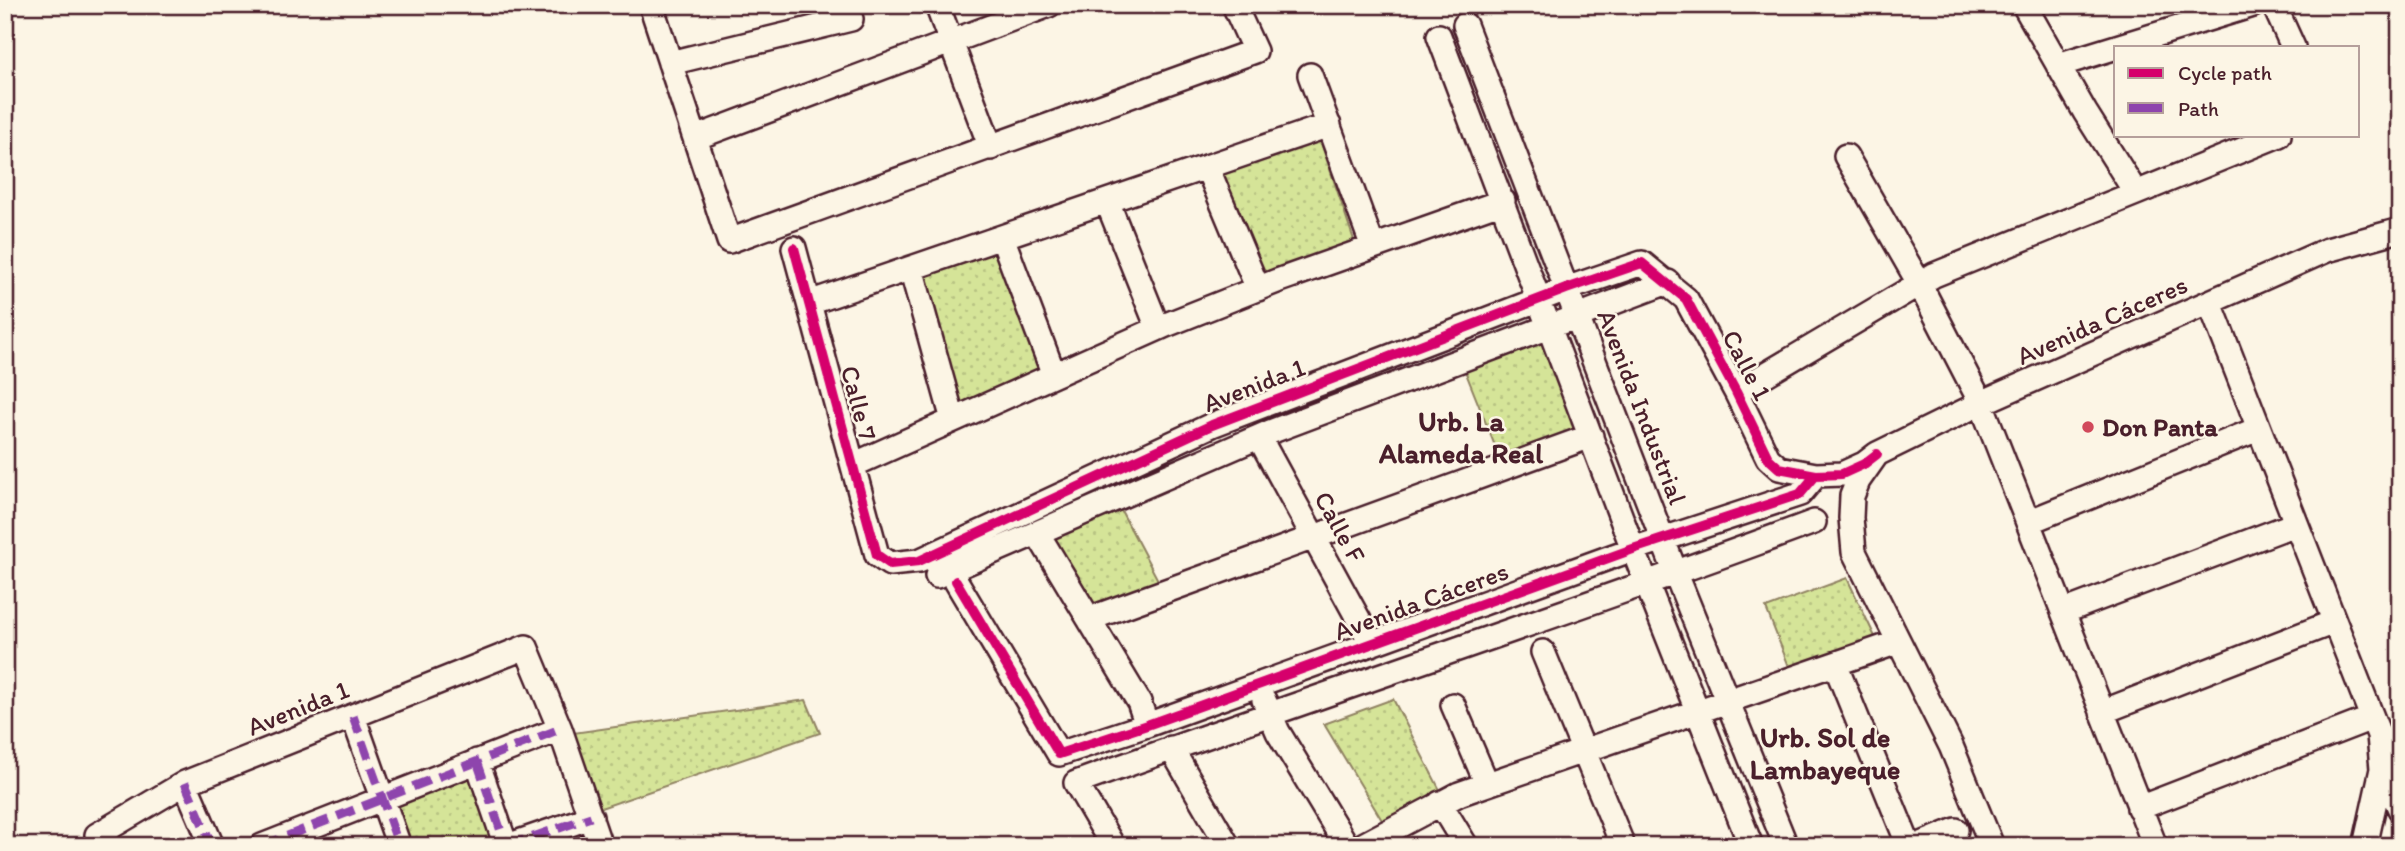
<svg xmlns="http://www.w3.org/2000/svg" width="2405" height="851" font-family="Itim,sans-serif">
<defs>
<pattern id="park-dots" width="8" height="8" patternUnits="userSpaceOnUse" patternTransform="scale(1.75)"><rect width="8" height="8" fill="#d5e498"/><path d="M2 2h.1M6 6h.1" fill="none" stroke="#b8c383" stroke-width="1.8" stroke-linecap="round"/></pattern>
</defs>
<rect width="100%" height="100%" fill="#fcf5e5"/>
<filter id="ink" filterUnits="userSpaceOnUse"><feTurbulence type="fractalNoise" baseFrequency=".0143" numOctaves="2"/><feDisplacementMap in="SourceGraphic" scale="14" xChannelSelector="R" yChannelSelector="G"/><feConvolveMatrix kernelMatrix="1 2 1 2 8 2 1 2 1" color-interpolation-filters="sRGB"/></filter>
<g filter="url(#ink)">
<path fill="url(#park-dots)" stroke="#908262" stroke-width="2" d="M1319,137L1356,246L1262,277L1221,169Z
M997,247L1046,372L959,411L922,274Z
M1547,338L1582,429L1501,461L1464,368Z
M1116,501L1160,584L1091,609L1046,534Z
M1847,578L1876,639L1790,669L1766,608Z
M1393,699L1441,792L1383,822L1324,724Z
M806,700L820,733L598,809L573,733Z
M475,768L501,843L492,846H408L391,800Z"/>
<g fill="none" stroke-linecap="round" stroke-linejoin="round">
<g stroke="#4a1f2b" stroke-width="28">
<path id="minor" d="M651,5L729,241L1255,51L1234,5
M937,5L991,148
M2024,5L2085,112L2136,193
M2274,5L2293,47
M1465,25L1676,574L1786,846
M1439,36L1633,549L1751,846
M670,63L851,19
M2058,65L2253,5
M1310,75L1373,247
M695,138L1049,5
M1846,156L1919,283L1981,403L2155,846
M1207,167L1258,289
M1107,201L1158,328
M1002,237L1054,375
M794,248L877,555L890,564L919,561L1212,425L1566,289L1642,263L1686,299L1736,392L1768,458L1779,468L1816,475L1842,474L1864,464L1877,454
M911,268L953,420
M809,303L1329,125
M2210,303L2379,735L2382,769L2400,809
M1736,392L1934,275L2279,135
M1259,437L1372,644
M853,465L1166,325L1277,281L1503,201
M2028,522L2258,429
M1042,541L1139,702L1147,725
M937,576L1270,432L1668,282
M956,581L1059,754L1147,725L1633,549L1800,494L1816,475
M2063,612L2295,524
M1089,619L1591,436
M1543,652L1623,846
M1835,664L1909,846
M1264,700L1278,732L1347,846
M1453,705L1487,784
M2102,712L2334,622
M353,716L399,846
M1171,748L1228,846
M477,761L506,846
M185,783L212,846
M1440,803L1466,846
M2139,808L2372,718
M97,835L185,783L526,647L560,729L600,846
M262,846L560,729
M507,846L591,817
M1113,846L1076,783C1321,694 1570,613 1814,522
M1361,846L1459,794L1898,642
M1917,846L1956,830
M1992,846L1951,746L1854,552L1851,518L1852,496L1858,481L1877,454L1981,403L2327,250L2400,230
M2365,846L2382,769"/>
</g>
<use href="#minor" stroke="#fcf5e5" stroke-width="23"/>
<path stroke="#8e44ad" stroke-width="9" stroke-dasharray="18 9" stroke-linecap="butt" d="M353,716L399,846
M477,761L506,846
M185,783L212,846
M262,846L560,729
M507,846L591,817"/>
<g stroke="#fcf5e5" stroke-width="15">
<path id="cycleway" d="M794,248L877,555L890,564L919,561L1212,425L1566,289L1642,263L1686,299L1736,392L1768,458L1779,468L1816,475L1842,474L1864,464L1877,454
M956,581L1059,754L1147,725L1633,549L1800,494L1816,475"/>
</g>
<use href="#cycleway" stroke="#d6006c" stroke-width="10"/>
</g>
</g>
<circle fill="#d1495b" stroke="#fcf5e5" stroke-width="2.5" cx="2088" cy="427" r="7"/>
<g text-anchor="middle" dominant-baseline="central" stroke-width="5" stroke-linejoin="round" paint-order="stroke">
<g font-size="26" fill="#4a1f2b" stroke="#fcf5e5">
<text transform="translate(2102 320) rotate(-24)">Avenida Cáceres</text>
<text transform="translate(1747 365) rotate(62)">Calle 1</text>
<text transform="translate(1254 385) rotate(-21)">Avenida 1</text>
<text transform="translate(859 403) rotate(75)">Calle 7</text>
<text transform="translate(1642 407) rotate(69)">Avenida Industrial</text>
<text transform="translate(1340 527) rotate(61)">Calle F</text>
<text transform="translate(1421 601) rotate(-20)">Avenida Cáceres</text>
<text transform="translate(298 708) rotate(-22)">Avenida 1</text>
</g>
<g font-size="26" font-weight="bold" fill="#4a1f2b" stroke="#fcf5e5" text-anchor="start">
<text x="2102" y="427">Don Panta</text>
</g>
<g font-size="28" font-weight="bold" fill="#4a1f2b" stroke="#fcf5e5">
<text x="1461" y="421">Urb. La<tspan x="1461" dy="32">Alameda Real</tspan></text>
<text x="1825" y="737">Urb. Sol de<tspan x="1825" dy="32">Lambayeque</tspan></text>
</g>
</g>
<rect width="2405" height="851" fill="none" stroke="#fcf5e5" stroke-width="28"/>
<rect x="14" y="14" width="2377" height="823" fill="none" stroke="#4a1f2b" stroke-width="2.5" filter="url(#ink)"/>
<rect x="2114" y="46" width="245" height="91" fill="#fcf5e5" stroke="#b59f9b" stroke-width="2"/>
<rect x="2128" y="68" width="35" height="10" fill="#d6006c" stroke="#b59f9b" stroke-width="2"/>
<text x="2178" y="80" font-size="21" fill="#4a1f2b">Cycle path</text>
<rect x="2128" y="103" width="35" height="10" fill="#8e44ad" stroke="#b59f9b" stroke-width="2"/>
<text x="2178" y="116" font-size="21" fill="#4a1f2b">Path</text>
</svg>
